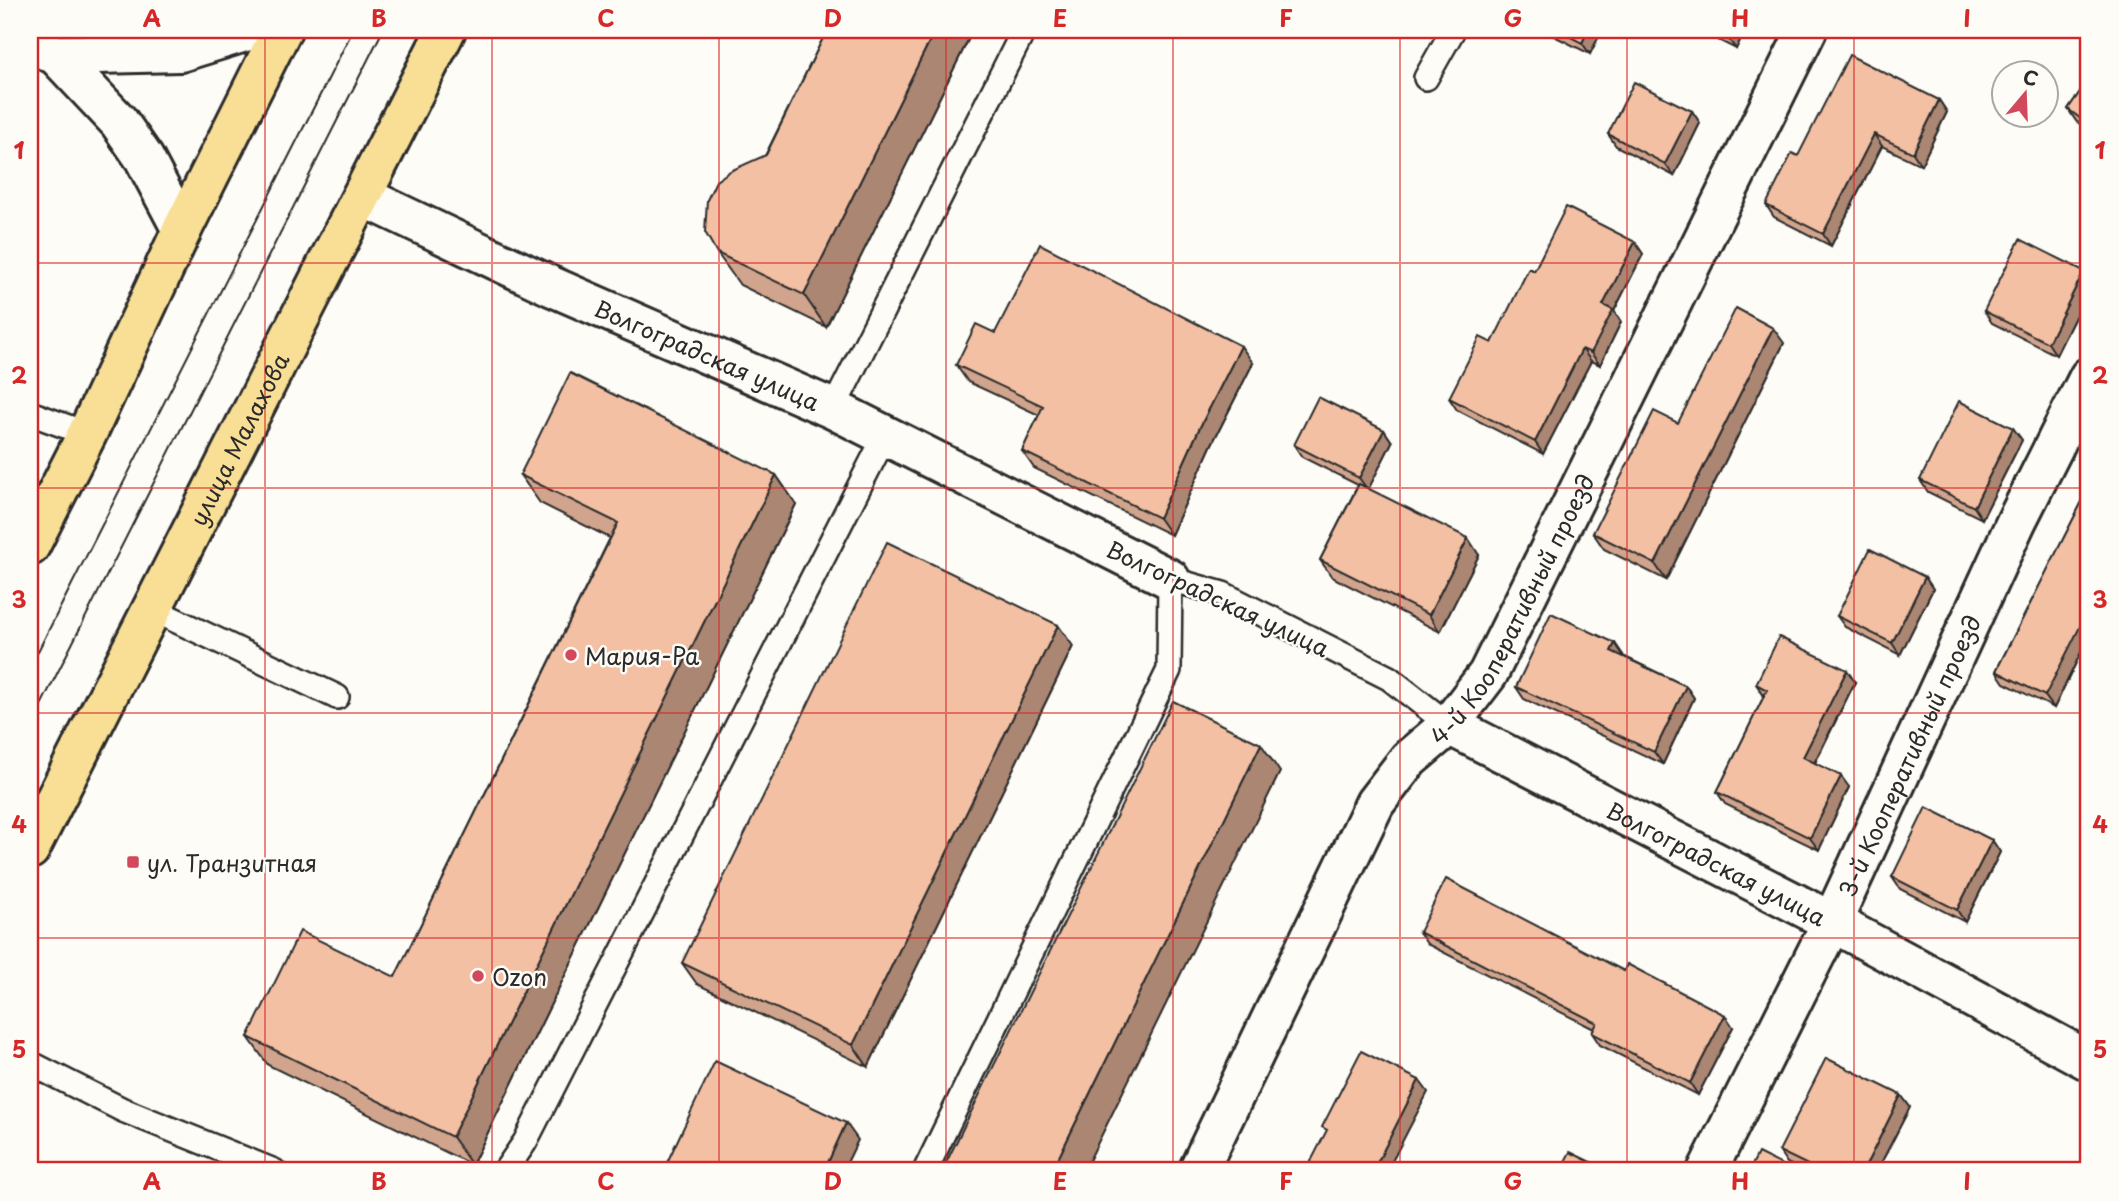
<svg xmlns="http://www.w3.org/2000/svg" width="2119" height="1201" font-family="'Playpen Sans',sans-serif">
<rect width="100%" height="100%" fill="#fdfcf7"/>
<filter id="ink" filterUnits="userSpaceOnUse"><feTurbulence type="fractalNoise" baseFrequency=".0143" numOctaves="2"/><feDisplacementMap in="SourceGraphic" scale="14" xChannelSelector="R" yChannelSelector="G"/><feConvolveMatrix kernelMatrix="1 2 1 2 8 2 1 2 1" color-interpolation-filters="sRGB"/></filter>
<g filter="url(#ink)">
<g fill="none" stroke-linecap="round" stroke-linejoin="round">
<g stroke="#2b2b2b" stroke-width="28">
<path id="service" d="M1426,78L1453,30
M833,409L1024,30
M30,413L87,434
M152,609L337,697
M30,1063L123,1110L274,1171
M505,1171L525,1142L886,434
M925,1171L1169,670L1170,579L1223,594L1389,678L1449,725"/>
</g>
<g stroke="#2b2b2b" stroke-width="44">
<g id="minor">
<path d="M30,43L56,55L119,122L144,158L182,230"/>
<path d="M56,55L180,52L251,30"/>
<path id="s1" d="M362,196L551,286L833,409L1170,579"/>
<path id="s2" d="M1449,725L1832,922L2089,1061"/>
<path id="s3" d="M1198,1171L1375,803L1409,759L1449,725L1488,674L1807,30"/>
<path id="s4" d="M1707,1171L1832,922L2016,522L2089,377"/>
</g>
</g>
<g stroke="#2b2b2b" stroke-width="44">
<g id="primary">
<path d="M30,546L87,434L182,230L282,30"/>
<path id="s5" d="M30,849L446,30"/>
</g>
</g>
<use href="#service" stroke="#fdfcf7" stroke-width="23"/>
<use href="#minor" stroke="#fdfcf7" stroke-width="38"/>
<use href="#primary" stroke="#f9df96" stroke-width="38"/>
<path stroke="#2b2b2b" stroke-width="2" d="M30,667L353,30
M30,727L383,30"/>
</g>
<path fill="#d1a58d" stroke="#2b2b2b" stroke-width="2" d="M827,30H973L826,327L740,285L717,253Z
M1542,30H1602L1590,54Z
M1698,30H1745L1736,49Z
M2089,79V131L2076,121L2068,109Z
M1939,100L1947,112L1921,165L1882,146L1831,246L1774,217L1766,205L1798,156Z
M1692,111L1700,123L1674,176L1616,146L1608,134Z
M1635,242L1643,254L1614,311L1621,322L1600,365L1591,361L1543,454L1457,410L1449,398L1492,343L1534,271Z
M2084,271L2089,278V289L2056,355L1992,323L1984,311Z
M995,333L1253,363L1211,446L1171,535L1034,468L1022,451L1039,415L968,382L956,365Z
M1784,343L1666,580L1604,549L1593,533L1678,423Z
M2013,428L2022,440L1982,519L1928,492L1920,480Z
M1384,430L1392,442L1368,489L1479,555L1440,632L1332,577L1320,560L1358,485L1302,457L1294,445Z
M520,475H776L796,504L472,1165L268,1065L248,1037L395,977L610,538L540,503Z
M2089,488V636L2054,708L2004,683L1996,671Z
M1925,577L1933,589L1900,655L1845,627L1837,616Z
M1073,646L868,1067L697,984L682,963Z
M1623,655V656L1686,686L1694,698L1663,764L1524,699L1516,687Z
M1855,682L1815,763L1849,787L1819,850L1725,804L1717,792L1764,696L1756,684Z
M1992,840L2000,852L1965,922L1900,889L1892,877Z
M1419,932L1733,1027L1698,1095L1600,1045L1592,1033L1594,1029L1427,944Z
M1901,1095L1910,1107L1877,1171H1804L1787,1163L1779,1151Z"/>
<path fill="#aa8673" stroke="#2b2b2b" stroke-width="2" d="M935,30H973L826,327L804,295Z
M1588,30H1602L1590,54L1582,43Z
M1731,30H1745L1736,49L1727,37Z
M1939,100L1947,112L1921,165L1913,153Z
M1692,111L1700,123L1674,176L1665,164Z
M1874,134L1882,146L1831,246L1823,234Z
M1635,242L1643,254L1614,311L1621,322L1600,365L1591,353L1603,305Z
M2084,271L2089,278V289L2056,355L2048,343Z
M1773,328L1784,343L1666,580L1655,564Z
M1241,346L1253,363L1211,446L1171,535L1159,518L1199,429Z
M1582,349L1591,361L1543,454L1535,442Z
M2013,428L2022,440L1982,519L1974,507Z
M1384,430L1392,442L1368,490L1359,478Z
M776,475L796,504L472,1165L452,1137Z
M1468,538L1479,555L1440,632L1429,615Z
M1925,577L1933,589L1900,655L1892,643Z
M2089,588V636L2054,708L2045,696L2081,605Z
M1058,625L1073,646L868,1067L853,1045Z
M1615,643L1623,655L1620,663L1611,651Z
M1847,670L1855,682L1811,769L1803,757Z
M1686,686L1694,698L1663,764L1654,752Z
M1261,744L1280,772L1084,1171H1052Z
M1841,776L1849,787L1819,850L1810,838Z
M1992,840L2000,852L1965,922L1957,910Z
M1725,1015L1733,1027L1698,1095L1690,1083Z
M1419,1080L1428,1092L1387,1171H1373Z
M1901,1095L1910,1107L1877,1171H1863Z
M846,1123L858,1140L843,1171H824Z"/>
<path fill="#f3c0a4" stroke="#2b2b2b" stroke-width="2" d="M827,30H935L804,295L717,253L705,232L707,200L716,181L730,171L766,155Z
M1557,30H1588L1582,43Z
M1713,30H1731L1727,37Z
M1849,55L1939,100L1913,153L1874,134L1823,234L1766,205L1792,153L1798,156Z
M2089,79V125L2068,109Z
M1634,82L1692,111L1665,164L1608,134Z
M1566,207L1635,242L1603,305L1613,310L1591,353L1582,349L1535,442L1449,398L1480,337L1492,343L1529,268L1534,271Z
M2020,239L2084,271L2048,343L1984,311Z
M1040,244L1241,346L1199,429L1159,518L1022,451L1043,406L956,365L976,324L995,333Z
M1736,308L1773,328L1655,564L1593,533L1654,411L1678,423Z
M570,373L776,475L452,1137L248,1037L300,931L395,977L618,523L520,475Z
M1318,397L1384,430L1359,478L1294,445Z
M1959,401L2013,428L1974,507L1920,480Z
M1359,484L1468,538L1429,615L1320,560Z
M2089,488V588L2081,605L2089,609L2045,696L1996,671Z
M887,542L1058,625L853,1045L682,963Z
M1870,549L1925,577L1892,643L1837,616Z
M1551,613L1615,643L1611,651L1686,686L1654,752L1516,687Z
M1779,637L1847,670L1803,757L1841,776L1810,838L1717,792L1767,690L1756,684Z
M1173,701L1261,744L1052,1171H942Z
M1926,807L1992,840L1957,910L1892,877Z
M1446,879L1624,971L1627,964L1725,1015L1690,1083L1592,1033L1597,1023L1419,932Z
M1361,1051L1419,1080L1373,1171H1306L1327,1130L1322,1127Z
M1826,1058L1901,1095L1863,1171H1820L1779,1151Z
M715,1061L846,1123L824,1171H663Z
M1570,1152L1609,1171H1560Z
M1758,1153L1792,1170L1791,1171H1749Z
M1993,1166L2004,1171H1991Z"/>
</g>
<path fill="none" stroke="#d62828" stroke-width="2" stroke-opacity="0.55" d="M265,30V1171M492,30V1171M719,30V1171M946,30V1171M1173,30V1171M1400,30V1171M1627,30V1171M1854,30V1171M30,263H2089M30,488H2089M30,713H2089M30,938H2089"/>
<g fill="#d1495b" stroke="#fdfcf7" stroke-width="2.5">
<circle cx="571" cy="655" r="7"/>
<rect x="126" y="855" width="14" height="14" rx="3.5"/>
<circle cx="478" cy="976" r="7"/>
</g>
<g text-anchor="middle" dominant-baseline="central" stroke-width="5" stroke-linejoin="round" paint-order="stroke">
<g font-size="23" fill="#2b2b2b" stroke="#fdfcf7">
<text stroke="none"><textPath href="#s1" startOffset="380">Волгоградская улица</textPath></text>
<text stroke="none"><textPath href="#s5" startOffset="460">улица Малахова</textPath></text>
<text transform="translate(1218 598) rotate(25)">Волгоградская улица</text>
<text stroke="none"><textPath href="#s3" startOffset="649">4-й Кооперативный проезд</textPath></text>
<text stroke="none"><textPath href="#s4" startOffset="462">3-й Кооперативный проезд</textPath></text>
<text stroke="none"><textPath href="#s2" startOffset="301">Волгоградская улица</textPath></text>
</g>
<g font-size="23" fill="#2b2b2b" stroke="#fdfcf7" text-anchor="start">
<text x="585" y="655">Мария-Ра</text>
<text x="147" y="862">ул. Транзитная</text>
<text x="492" y="976">Ozon</text>
</g>
</g>
<rect width="2119" height="1201" fill="none" stroke="#fdfcf7" stroke-width="77"/>
<g transform="translate(2025 94) rotate(19)"><circle r="33" fill="#fdfcf7" stroke="#a9a8a5" stroke-width="2"/>
<path d="M0-5L12 26L0 18L-12 26Z" fill="#d1495b"/>
<text y="-10" font-size="19" font-weight="bold" text-anchor="middle" fill="#2b2b2b">С</text>
</g>
<rect x="38" y="38" width="2042" height="1124" fill="none" stroke="#d62828" stroke-width="2.5"/>
<g font-size="23" text-anchor="middle" font-weight="bold" fill="#d62828">
<text x="152" y="27">A</text>
<text x="379" y="27">B</text>
<text x="606" y="27">C</text>
<text x="833" y="27">D</text>
<text x="1060" y="27">E</text>
<text x="1286" y="27">F</text>
<text x="1513" y="27">G</text>
<text x="1740" y="27">H</text>
<text x="1967" y="27">I</text>
<text x="19" y="159">1</text>
<text x="2100" y="159">1</text>
<text x="19" y="384">2</text>
<text x="2100" y="384">2</text>
<text x="19" y="608">3</text>
<text x="2100" y="608">3</text>
<text x="19" y="833">4</text>
<text x="2100" y="833">4</text>
<text x="19" y="1058">5</text>
<text x="2100" y="1058">5</text>
<text x="152" y="1190">A</text>
<text x="379" y="1190">B</text>
<text x="606" y="1190">C</text>
<text x="833" y="1190">D</text>
<text x="1060" y="1190">E</text>
<text x="1286" y="1190">F</text>
<text x="1513" y="1190">G</text>
<text x="1740" y="1190">H</text>
<text x="1967" y="1190">I</text>
</g>
</svg>
